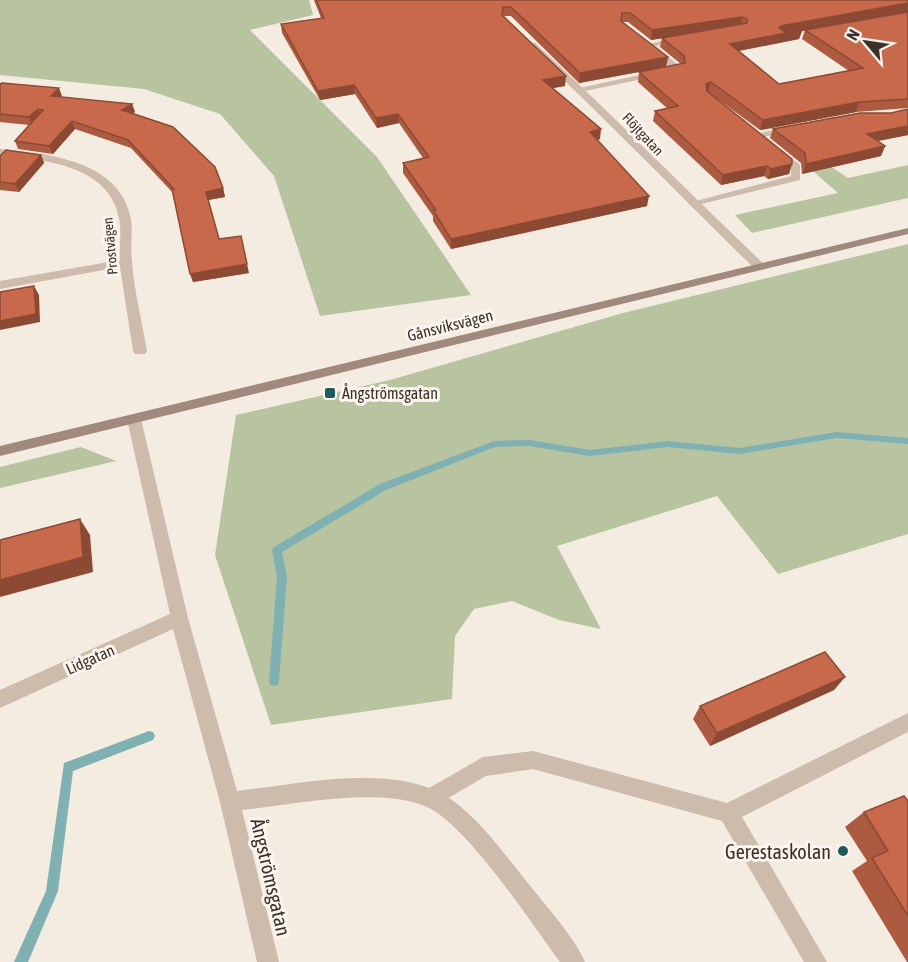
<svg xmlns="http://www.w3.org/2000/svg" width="908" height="962" font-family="'Asap Condensed',sans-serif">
<rect width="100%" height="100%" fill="#f4ebe1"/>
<path fill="#b8c4a0" d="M0,0H309L313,15L250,30L377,157L471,295L320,316L274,176L220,114L144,89L0,75Z
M783,145L812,154L848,178L908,165V198L752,233L735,215L838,193Z
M908,244V534L778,574L717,496L557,546L601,629L559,620L512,601L474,609L455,636L452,699L271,725L215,555L236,415L390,380L623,313Z
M81,447L116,461L0,488V467Z"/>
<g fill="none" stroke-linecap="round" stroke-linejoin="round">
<path fill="#7fb0b2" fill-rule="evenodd" d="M837,432L908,438V444L837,438L740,454L668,447L590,456L529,446L495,447L386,490L282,552L287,577L279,681L278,685L274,686L270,685L269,681L277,577L272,550L274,547L380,484L494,441L529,440L590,450L668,441L740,448Z
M149,731L153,732L155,736L153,740L73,771L58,891L28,962H14L46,891L64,763Z"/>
<path fill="#cdbbac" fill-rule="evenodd" d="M680,37L684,40L683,42L655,46L681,67V71L580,92L575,89L671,68L644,45Z
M790,126L793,127V131L758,138L753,135Z
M774,150H782L800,165V180L693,206L688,203L791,176V168L774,154Z
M908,713V732L742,817L827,962H804L722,821L533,769L486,776L431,808L424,805L421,798L424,791L483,757L533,751L727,803Z"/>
<path fill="#cdbbac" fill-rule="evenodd" d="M529,43H535C613,115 687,191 764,264V270H756C680,196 606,119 529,47Z
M0,149C48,154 120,160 131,219C133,233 130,247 132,261C134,291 142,321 147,351L145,354H135L133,351L120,267L0,289V281L120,260C119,247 122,232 119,218C109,165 44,160 0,155Z
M134,414L141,419L188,618L237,791C299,784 398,761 452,800C480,820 502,851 523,877C541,900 574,936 585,962H560C532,924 468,826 427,807C381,786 292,805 242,810L279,962H257L220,802L173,629L0,708V690L170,614L127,419Z"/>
<path fill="#a18a7d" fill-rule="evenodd" d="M908,228V234L0,456V446Z"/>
</g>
<path fill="#ac5a40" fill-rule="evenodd" d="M314,0H908V108L856,112L760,130L708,92L792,164L789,174L768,179L764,176L721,185L653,121L655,111L668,109L638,82L639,72L681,64L660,47L662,38L674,36L651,40L628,22H622L668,57L666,67L579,83L511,16H503L565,86L552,88L600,139L597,140L647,206L451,249L433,221V216L403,173V163L423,158L399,123L377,128L355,94L320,100L282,33L281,24L321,18ZM805,30L802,39L849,71L779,84L739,51L799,39L802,31Z
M0,84L62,96L61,97L132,104L135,112L132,114L223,188L225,197L208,200L219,239L249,273L193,282L173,193L131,148L75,129L53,154L18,149L15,141L29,125L0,122Z
M891,113L908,135L877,141L885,146L881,156L802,174L801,163L770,138L773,129Z
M41,155L44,163L19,192L0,190V156Z
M845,677L834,690L710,746L693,719L700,706Z
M908,801V962H907L852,871L867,861L845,827L864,812Z"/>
<path fill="#8c4a34" d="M908,3V12L802,31L799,39L727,53L730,44L779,28L781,26Z
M742,17L740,26L651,40L652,30Z
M668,57L666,67L579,83L580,73Z
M566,76L565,86L542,90L543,80Z
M711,82L708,92L704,94L706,84Z
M354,85L355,94L320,100L318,91Z
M59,88L62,96L54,104L51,96Z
M859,102L856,112L760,130L763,120Z
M132,104L135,112L125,118L122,110Z
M38,109L41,117L32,125L29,117Z
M398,114L399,123L377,128L376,118Z
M72,121L75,129L53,154L49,146Z
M908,126V135L863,144L867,134Z
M601,129L600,139L589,142L590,132Z
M885,146L881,156L802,174L806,164Z
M41,155L44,163L19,192L15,184Z
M792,164L789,174L768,179L771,169Z
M767,166L764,176L721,185L723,175Z
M223,188L225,197L208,200L206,192Z
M649,196L647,206L451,249V239Z
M241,236L249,273L193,282L190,274Z
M34,286L39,295L40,322L0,330V321Z
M80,519L90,535L93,572L0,597V580Z
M845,677L834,690L710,746L717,733Z"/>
<path fill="#c8694b" stroke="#8c4a34" stroke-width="1.5" d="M316,0H908V3L781,26L779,28L786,33L802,30L730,44L779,84L863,68L805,30L908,12V99L859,102L763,120L711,82L706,84L707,91L792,159V164L771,169L767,166L723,175L655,111L678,106L639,72L685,63L684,56L662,38L747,23V19L742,17L652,30L630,13H622L621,21L668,57L580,73L511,7H503L502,15L566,76L543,80L601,129L590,132L649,196L451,239L433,210H436L403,163L429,157L398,114L376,118L354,85L318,91L281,24L324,18Z
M2,83L59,88L51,96L132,104L122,110L173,127L215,167L223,188L206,192L219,239L241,236L247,264L190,274L172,189H174L128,140L72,121L49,146L15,141L43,110L38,109L29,117L0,114V84Z
M908,109V126L867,134L885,146L806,164L805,153L773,129L860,113H891Z
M6,150L41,155L15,184L0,182V156Z
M34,286L36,314L0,321V292Z
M80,519L83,557L0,580V540Z
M825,652L845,677L717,733L700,706Z
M904,796L908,801V916L872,858L888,851L864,812Z"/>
<g fill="#1f5a5e" stroke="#fbf5ee" stroke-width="2">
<rect x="324" y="387" width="12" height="12" rx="3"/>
<circle cx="843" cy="851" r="6"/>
</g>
<g text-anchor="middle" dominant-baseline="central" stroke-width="6" stroke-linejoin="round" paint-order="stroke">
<g font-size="14" fill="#3b302b" stroke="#fbf5ee">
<text transform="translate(643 134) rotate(47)">Flöjtgatan</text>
<text transform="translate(110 246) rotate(-95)">Prostvägen</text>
</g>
<g font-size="16" fill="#3b302b" stroke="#fbf5ee">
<text transform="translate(450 325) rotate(-14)">Gånsviksvägen</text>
<text transform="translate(90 659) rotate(-24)">Lidgatan</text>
</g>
<g font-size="16" fill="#3b302b" stroke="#fbf5ee" text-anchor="start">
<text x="342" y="393">Ångströmsgatan</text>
</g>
<g font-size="20" fill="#3b302b" stroke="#fbf5ee" text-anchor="end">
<text x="831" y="851">Gerestaskolan</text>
</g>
<g font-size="20" fill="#3b302b" stroke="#fbf5ee">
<text transform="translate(271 877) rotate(77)">Ångströmsgatan</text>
</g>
</g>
<g transform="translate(866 42) rotate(299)" stroke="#fbf5ee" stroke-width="4.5" paint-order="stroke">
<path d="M0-4.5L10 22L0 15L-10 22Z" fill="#3b302b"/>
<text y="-9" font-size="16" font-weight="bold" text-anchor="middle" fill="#3b302b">N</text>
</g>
</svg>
